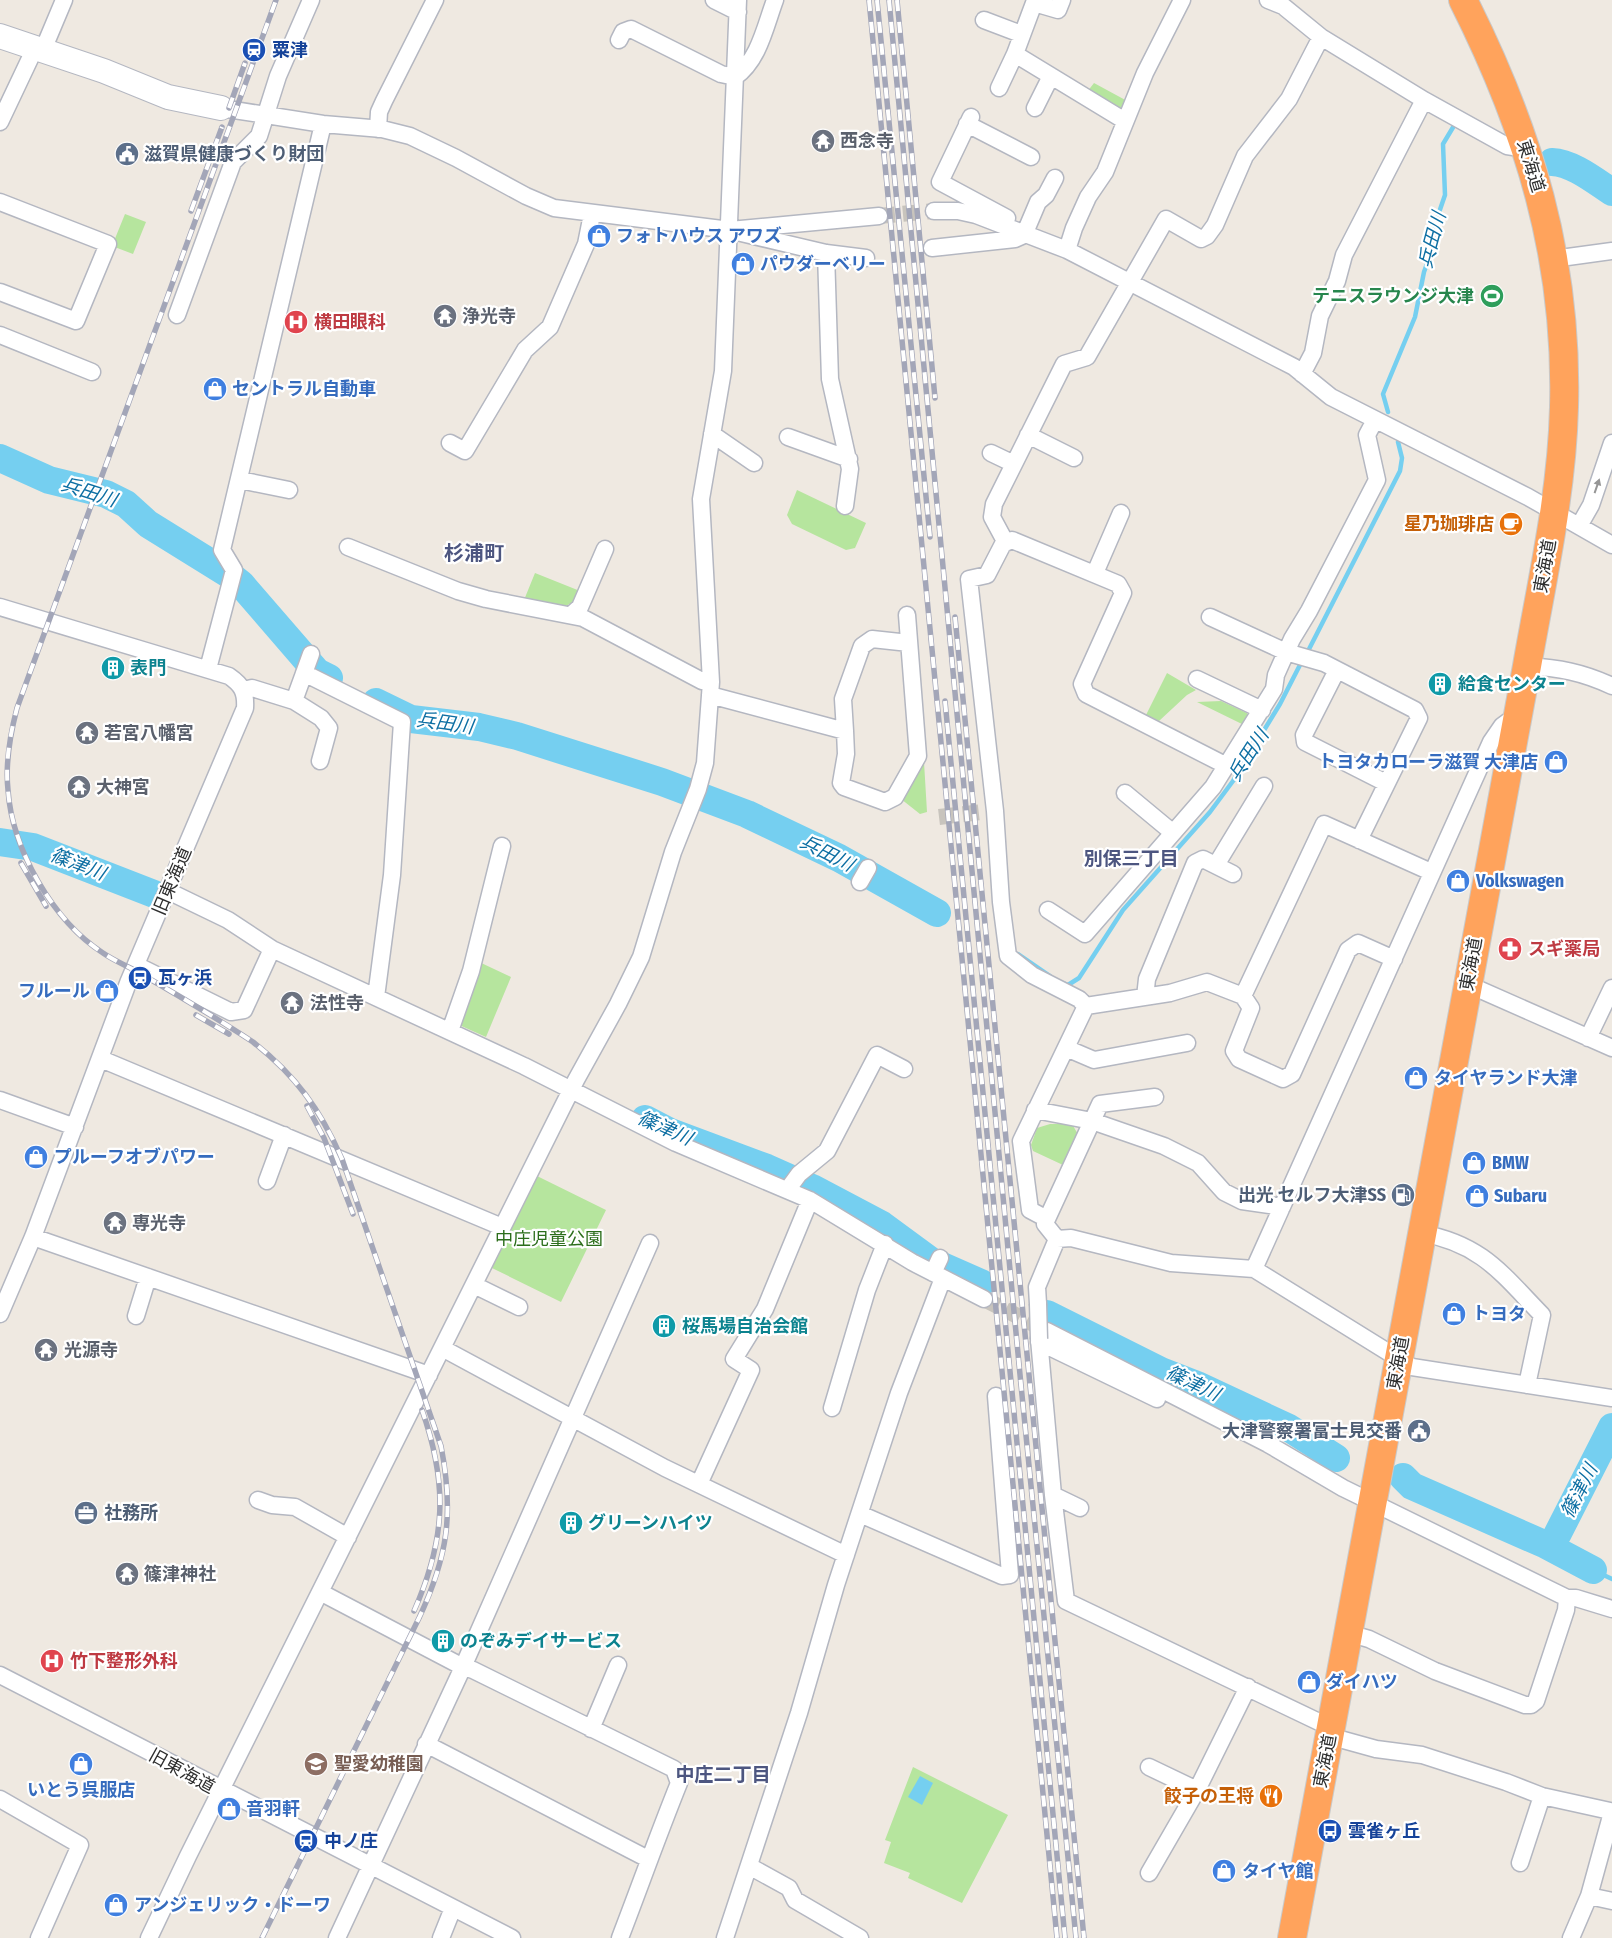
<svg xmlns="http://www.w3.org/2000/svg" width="1612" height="1938" font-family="'Fira Sans Condensed','Noto Sans JP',sans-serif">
<rect width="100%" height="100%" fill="#efe9e1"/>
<path fill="#b6e59e" d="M1094,83L1129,102L1119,112L1087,92Z
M125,214L146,222L133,254L112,246Z
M797,490L866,523L855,548L846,550L792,524L787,515Z
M535,573L580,591L575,601L562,608L524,600Z
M1167,673L1196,690L1187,695L1159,721L1146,715Z
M1221,701L1247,713L1250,718L1246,726L1197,702Z
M924,762L927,812L920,814L901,799Z
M477,961L511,977L486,1037L457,1024Z
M1050,1124H1072L1079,1136L1063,1165L1033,1151L1031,1145L1037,1128Z
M537,1176L606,1210L561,1302L492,1268Z
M913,1767L1008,1815L962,1903L908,1878L910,1873L884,1863L891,1842L885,1840Z"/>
<path fill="#75cff0" d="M920,1776L933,1783L922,1805L908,1797Z"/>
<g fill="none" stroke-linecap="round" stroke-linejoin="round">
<path stroke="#75cff0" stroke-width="4.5" d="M1388,412L1383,394L1415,317L1424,272L1433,247V230L1445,195L1443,144L1455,124
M1306,655L1400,471L1402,458L1398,442
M1018,954L1050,976
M1063,983L1068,985L1079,978L1123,910L1210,812L1233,781L1280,704L1302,661
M1593,1570L1612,1579"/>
<path stroke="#75cff0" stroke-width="28" d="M1552,162C1573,163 1595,181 1612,192
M0,458L49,480L106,494L126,504L148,524L227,573L241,584L317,672L329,678
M376,702L411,719L479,727L517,736L662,782L747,814L839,858L937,913
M0,842L33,847L154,894
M645,1119L670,1132L767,1168L812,1188L882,1225L931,1261L981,1283
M1047,1314L1161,1371L1197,1385L1289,1428L1336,1458
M1403,1477L1412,1486L1544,1544L1555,1539L1612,1427
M1544,1544L1593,1570"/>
<path stroke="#c8c4bd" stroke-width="16" stroke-dasharray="16 8" stroke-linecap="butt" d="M879,216L934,211
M939,817L982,812
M984,1299L1047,1331"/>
<g stroke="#b4b7c1" stroke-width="19">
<path id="street" d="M714,0L738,12
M1062,0L1058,10L1034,3L1015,54L1125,121
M1268,0L1283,6L1321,37L1424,100L1507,146L1526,149
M984,20L1021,34
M619,40L623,32L631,29L721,74L735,77C759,60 765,27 775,0
M43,50L64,0
M999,88L1015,54
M221,108L323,124L382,129L410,136L456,158L526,196L554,208L730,230L879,216
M1035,108L1051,76
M971,117L940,182L1007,218
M0,122L35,48
M967,124L1031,157
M378,129L379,112L384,101L435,0
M0,202L108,244L76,321L0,292
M934,211H958L976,215L1067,250L1294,367L1331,397L1528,497L1612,545
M737,232L826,253L866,258
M932,248L1015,239L1024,235L1038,202L1046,195L1055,178
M1067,250L1074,228L1088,197L1105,172L1145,73L1182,0
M826,253L830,379L850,469L845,506
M1553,259L1612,251
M177,315L233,162L259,136L278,76L311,0
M0,335L92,372
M1302,374L1313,353L1320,316L1337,281L1344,255L1424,100
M712,434L754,463
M1028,435L1074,458
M788,437L849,459
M450,443L465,451L525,350L550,327L586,244L592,214
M991,453L1014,464
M240,480L289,490
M1579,526L1591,505L1612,443
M1006,543L992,517L994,504L1064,364L1087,357L1166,219L1201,239L1207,236L1215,225L1245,156L1289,99L1321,37
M348,547L458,591L486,599L583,618L702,681L711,682
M1095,573L1121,513
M0,607L229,676C242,685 246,692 245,708L128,983L33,1237L0,1314
M571,615L580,607L605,549
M1210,617L1286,652L1324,663L1415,710L1419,718L1359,840
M1527,666C1559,668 1582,672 1612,686
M208,669L234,570L222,550L323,124
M1337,670L1304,735L1305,742L1386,783
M304,673L402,722L392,875L376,997
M1197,679L1262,710
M244,690L252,688L294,701L311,654
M710,695L845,731L846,754L841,783L844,787L885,802L895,797L918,756L907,615
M294,701L321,718L329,728L320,761
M845,731L843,699L862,646L872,639L909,643
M1125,793L1172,832
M1216,865L1264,786
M860,882L868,868
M168,891L228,920L272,949L524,1066L676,1143L810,1200L912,1262L984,1299
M1048,910L1085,934L1213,787L1274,689L1276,675L1292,639L1309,611L1377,480L1367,435L1375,420
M136,965L231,1012L244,1010L272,949
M1467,984L1612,1048
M1243,996L1324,824L1431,872
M1145,997L1147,979L1195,863L1203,859L1233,874
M1086,1006L1079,999L1032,975L1008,956L1001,902L995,811L969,579L987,575L1003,544L1012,540L1118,584L1123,593L1082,684L1086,694L1227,766
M450,1031L471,971L502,846
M1588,1038L1612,988
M1066,1048L1094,1060L1187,1043
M101,1059L502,1227
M0,1100L75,1127
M1035,1110L1092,1121L1164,1146L1198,1163L1224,1192L1242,1201L1282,1207
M267,1181L284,1135
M788,1189L799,1174L827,1151L877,1055L904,1069
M1047,1219L1100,1104L1155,1097
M1421,1233C1482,1244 1502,1274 1542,1315L1527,1385
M33,1237L429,1375
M1057,1239L1071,1238L1171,1263L1254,1269L1412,1367L1612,1398
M1254,1269L1491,742L1502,726L1517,715
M933,1273L940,1258
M474,1285L519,1307
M1038,1304L1037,1287L1057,1239L1045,1224L1047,1219L1030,1210L1021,1141L1086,1006L1170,993L1207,982L1243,996L1251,1008L1234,1051L1239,1059L1283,1079L1292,1074L1348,950L1358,943L1394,959
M136,1316L148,1277
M1047,1331L1268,1444L1343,1488L1567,1598H1576L1612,1609
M1039,1339L1053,1495L1066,1601L1319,1722L1331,1725
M1039,1342L1157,1399
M442,1348L665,1468L846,1555
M832,1408L867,1290L885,1244
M699,1484L751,1370L734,1359L765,1309L810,1200
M1053,1495L1080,1508
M258,1500L272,1505L295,1507L348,1537
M860,1514L1002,1576L1010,1575L996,1396
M320,1592L463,1667L473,1670L674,1769L679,1783C658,1835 640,1886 620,1938
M1348,1633L1369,1639L1435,1671L1525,1705H1531L1536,1701L1566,1610L1567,1598
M0,1675L512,1938
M591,1729L618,1665
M1329,1736L1376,1749L1422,1755L1506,1782L1542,1796L1610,1811L1611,1816L1589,1896L1571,1938
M426,1744L648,1859
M1149,1767L1197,1790
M0,1799L80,1845L39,1938
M1520,1863L1542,1796
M749,1866L789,1888L795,1900L860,1938
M1149,1873L1197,1790L1248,1687
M1589,1896L1612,1901
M149,1938L188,1856L576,1080L618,1004L641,957L673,852L698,789L705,763L711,682L701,499L723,371L738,0
M337,1938L463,1667L650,1243
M441,1938L453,1908
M725,1938L799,1713L836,1585L899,1393L943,1278"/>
</g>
<g stroke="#b4b7c1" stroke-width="26">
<path id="secondary" d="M0,36L104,71L168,97L221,108"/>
</g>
<g stroke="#c9c9c9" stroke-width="30">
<path id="highway" d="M1292,1938L1527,666C1542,580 1562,494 1564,407C1568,259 1529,131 1463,0"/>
</g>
<use href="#street" stroke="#fff" stroke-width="16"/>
<use href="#secondary" stroke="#fff" stroke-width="24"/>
<use href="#highway" stroke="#ffa35c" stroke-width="28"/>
<g stroke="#a3a6b8" stroke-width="5.5">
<path id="rail" d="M869,0L1057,1938
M877,0L930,537
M889,0L1021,1385L1076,1938
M897,0L935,398
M229,108L245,63
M191,211L222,127
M955,617L1084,1938
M945,701L1065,1938
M21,863L46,906
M196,1015L229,1034
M307,1106L324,1138L353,1214
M414,1611C446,1539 448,1484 422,1410
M262,1938L419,1618C448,1556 454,1513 441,1446L342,1159C320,1109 296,1076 253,1042C215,1017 176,994 136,971C125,965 113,960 103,953C53,921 12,849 8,790C5,762 10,735 17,708L276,0"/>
</g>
<use href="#rail" stroke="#fff" stroke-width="4" stroke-dasharray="11" stroke-linecap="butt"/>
<g stroke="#b4b7c1" stroke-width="19" stroke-linecap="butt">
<path id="street-bridge" d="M1038,1304L1039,1339"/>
</g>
<use href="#street-bridge" stroke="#fff" stroke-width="16"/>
</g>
<defs><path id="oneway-solid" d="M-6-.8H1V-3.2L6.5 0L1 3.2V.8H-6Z" transform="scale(1.25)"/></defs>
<use fill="#969696" href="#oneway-solid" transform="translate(1597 486) rotate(-71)"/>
<defs>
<g id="station-disc" transform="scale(1.25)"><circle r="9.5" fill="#1a4fb4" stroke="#fff"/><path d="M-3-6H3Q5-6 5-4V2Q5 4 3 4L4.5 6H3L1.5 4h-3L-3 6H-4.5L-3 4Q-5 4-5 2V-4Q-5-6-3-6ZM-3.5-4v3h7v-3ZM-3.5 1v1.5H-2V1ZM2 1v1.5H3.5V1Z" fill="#fff"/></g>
<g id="temple-disc" transform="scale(1.25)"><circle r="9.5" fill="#6b7280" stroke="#fff"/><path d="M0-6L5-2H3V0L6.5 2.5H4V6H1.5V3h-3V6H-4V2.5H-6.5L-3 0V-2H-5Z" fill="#fff"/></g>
<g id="civic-disc" transform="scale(1.25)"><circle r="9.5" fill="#5c6f8a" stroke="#fff"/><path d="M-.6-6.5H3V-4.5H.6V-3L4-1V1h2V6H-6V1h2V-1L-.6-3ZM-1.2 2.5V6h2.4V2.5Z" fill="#fff"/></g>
<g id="shop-disc" transform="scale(1.25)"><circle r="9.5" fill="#3f7fe0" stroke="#fff"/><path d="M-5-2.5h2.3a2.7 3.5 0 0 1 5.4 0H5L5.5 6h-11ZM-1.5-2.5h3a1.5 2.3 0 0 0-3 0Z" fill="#fff"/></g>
<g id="stadium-disc" transform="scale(1.25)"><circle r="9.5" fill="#2e9e5b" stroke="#fff"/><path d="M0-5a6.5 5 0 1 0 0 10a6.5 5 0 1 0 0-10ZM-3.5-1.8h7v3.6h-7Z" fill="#fff"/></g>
<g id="hospital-disc" transform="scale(1.25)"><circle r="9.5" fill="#e0444e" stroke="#fff"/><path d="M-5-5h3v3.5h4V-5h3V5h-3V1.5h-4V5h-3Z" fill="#fff"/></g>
<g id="cafe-disc" transform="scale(1.25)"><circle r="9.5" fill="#e8710a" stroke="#fff"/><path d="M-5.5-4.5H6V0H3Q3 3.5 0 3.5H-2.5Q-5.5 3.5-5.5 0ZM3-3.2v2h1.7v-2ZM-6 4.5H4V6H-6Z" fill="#fff"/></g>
<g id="building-disc" transform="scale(1.25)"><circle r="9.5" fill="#0f9aa8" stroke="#fff"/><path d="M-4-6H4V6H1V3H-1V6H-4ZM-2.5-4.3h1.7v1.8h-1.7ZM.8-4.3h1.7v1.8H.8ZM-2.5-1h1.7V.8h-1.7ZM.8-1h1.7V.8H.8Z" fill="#fff"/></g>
<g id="pharmacy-disc" transform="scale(1.25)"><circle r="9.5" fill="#e0444e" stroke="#fff"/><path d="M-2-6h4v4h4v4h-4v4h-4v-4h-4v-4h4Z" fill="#fff"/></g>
<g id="fuel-disc" transform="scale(1.25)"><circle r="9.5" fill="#5c6f8a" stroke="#fff"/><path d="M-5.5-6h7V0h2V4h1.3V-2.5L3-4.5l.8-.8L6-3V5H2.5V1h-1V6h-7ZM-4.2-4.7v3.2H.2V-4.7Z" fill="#fff"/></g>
<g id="office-disc" transform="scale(1.25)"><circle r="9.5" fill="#5c6f8a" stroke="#fff"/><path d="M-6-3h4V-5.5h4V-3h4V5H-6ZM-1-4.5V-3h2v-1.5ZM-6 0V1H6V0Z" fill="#fff"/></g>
<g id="school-disc" transform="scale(1.25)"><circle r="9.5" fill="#8d6e63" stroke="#fff"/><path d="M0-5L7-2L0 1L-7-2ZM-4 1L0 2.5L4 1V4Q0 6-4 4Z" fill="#fff"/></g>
<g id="restaurant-disc" transform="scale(1.25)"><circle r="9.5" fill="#e8710a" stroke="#fff"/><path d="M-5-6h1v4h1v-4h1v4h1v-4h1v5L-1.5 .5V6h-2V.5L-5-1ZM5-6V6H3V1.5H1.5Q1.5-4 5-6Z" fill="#fff"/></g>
<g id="bus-disc" transform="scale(1.25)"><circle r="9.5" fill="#1a4fb4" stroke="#fff"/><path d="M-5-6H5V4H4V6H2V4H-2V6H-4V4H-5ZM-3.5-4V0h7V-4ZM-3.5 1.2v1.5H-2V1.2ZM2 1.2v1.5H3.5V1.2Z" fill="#fff"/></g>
</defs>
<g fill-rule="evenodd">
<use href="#station-disc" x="254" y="50"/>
<use href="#temple-disc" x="823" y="141"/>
<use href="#civic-disc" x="127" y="154"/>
<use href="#shop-disc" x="599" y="236"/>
<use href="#shop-disc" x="743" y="264"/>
<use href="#stadium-disc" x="1492" y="296"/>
<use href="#temple-disc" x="445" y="316"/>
<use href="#hospital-disc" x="296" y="322"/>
<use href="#shop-disc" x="215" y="389"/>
<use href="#cafe-disc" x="1511" y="524"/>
<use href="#building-disc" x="113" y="668"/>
<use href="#building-disc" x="1440" y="684"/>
<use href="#temple-disc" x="87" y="733"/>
<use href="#shop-disc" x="1556" y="762"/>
<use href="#temple-disc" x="79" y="787"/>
<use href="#shop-disc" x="1458" y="881"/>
<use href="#pharmacy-disc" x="1510" y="949"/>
<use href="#station-disc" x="140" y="978"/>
<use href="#shop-disc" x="107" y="991"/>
<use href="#temple-disc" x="292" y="1003"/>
<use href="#shop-disc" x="1416" y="1078"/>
<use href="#shop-disc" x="36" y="1157"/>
<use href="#shop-disc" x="1474" y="1163"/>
<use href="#fuel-disc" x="1403" y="1195"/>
<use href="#shop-disc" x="1477" y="1196"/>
<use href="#temple-disc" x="115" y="1223"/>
<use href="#shop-disc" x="1454" y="1314"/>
<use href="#building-disc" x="664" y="1326"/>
<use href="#temple-disc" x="46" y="1350"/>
<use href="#civic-disc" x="1419" y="1431"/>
<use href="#office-disc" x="86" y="1513"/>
<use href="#building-disc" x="571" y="1523"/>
<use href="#temple-disc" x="127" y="1574"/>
<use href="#building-disc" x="443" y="1641"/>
<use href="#hospital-disc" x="52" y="1661"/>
<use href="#shop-disc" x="1309" y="1682"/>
<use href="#shop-disc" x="81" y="1764"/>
<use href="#school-disc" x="316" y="1764"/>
<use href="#restaurant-disc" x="1271" y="1796"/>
<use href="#shop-disc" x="229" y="1809"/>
<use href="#bus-disc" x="1330" y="1831"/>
<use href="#station-disc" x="306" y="1841"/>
<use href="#shop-disc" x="1224" y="1871"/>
<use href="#shop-disc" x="116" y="1905"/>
</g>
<g text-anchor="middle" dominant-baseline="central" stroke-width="4.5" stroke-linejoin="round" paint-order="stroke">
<g font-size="18" font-weight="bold" fill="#164399" stroke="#fff" text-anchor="start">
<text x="272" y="50">粟津</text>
<text x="158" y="978">瓦ヶ浜</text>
<text x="1348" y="1831">雲雀ヶ丘</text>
<text x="324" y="1841">中ノ庄</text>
</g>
<g font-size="18" font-weight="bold" fill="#5b616d" stroke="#fff" text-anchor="start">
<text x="840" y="141">西念寺</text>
<text x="462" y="316">浄光寺</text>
<text x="104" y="733">若宮八幡宮</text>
<text x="96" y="787">大神宮</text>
<text x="310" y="1003">法性寺</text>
<text x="132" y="1223">専光寺</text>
<text x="64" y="1350">光源寺</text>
<text x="144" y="1574">篠津神社</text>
</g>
<g font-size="18" font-weight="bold" fill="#4e5e75" stroke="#fff" text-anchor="start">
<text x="144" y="154">滋賀県健康づくり財団</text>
<text x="1386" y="1195" text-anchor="end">出光 セルフ大津SS</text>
<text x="1402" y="1431" text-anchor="end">大津警察署富士見交番</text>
<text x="104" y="1513">社務所</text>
</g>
<g font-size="18" fill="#2e2e2e" stroke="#fff">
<text transform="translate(1531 166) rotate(73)">東海道</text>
<text transform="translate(1545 566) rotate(-80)">東海道</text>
<text transform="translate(172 881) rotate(-67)">旧東海道</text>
<text transform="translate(1471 964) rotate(-80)">東海道</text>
<text transform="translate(1398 1363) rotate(-80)">東海道</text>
<text transform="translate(1325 1761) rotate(-79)">東海道</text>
<text transform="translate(182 1771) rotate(29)">旧東海道</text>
</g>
<g font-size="18" font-weight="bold" fill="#366cbe" stroke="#fff" text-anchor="start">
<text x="616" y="236">フォトハウス アワズ</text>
<text x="760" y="264">パウダーベリー</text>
<text x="232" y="389">セントラル自動車</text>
<text x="1538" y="762" text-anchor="end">トヨタカローラ滋賀 大津店</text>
<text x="1476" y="881">Volkswagen</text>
<text x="90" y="991" text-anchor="end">フルール</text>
<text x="1434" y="1078">タイヤランド大津</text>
<text x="54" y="1157">プルーフオブパワー</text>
<text x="1492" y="1163">BMW</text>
<text x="1494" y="1196">Subaru</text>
<text x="1472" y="1314">トヨタ</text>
<text x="1326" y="1682">ダイハツ</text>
<text x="81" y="1790" text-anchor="middle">いとう呉服店</text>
<text x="246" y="1809">音羽軒</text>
<text x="1242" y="1871">タイヤ館</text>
<text x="134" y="1905">アンジェリック・ドーワ</text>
</g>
<g font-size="18" font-weight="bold" fill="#27864d" stroke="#fff" text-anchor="end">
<text x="1474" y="296">テニスラウンジ大津</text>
</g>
<g font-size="18" font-weight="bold" fill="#be3a42" stroke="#fff" text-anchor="start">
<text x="314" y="322">横田眼科</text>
<text x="1528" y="949">スギ薬局</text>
<text x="70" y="1661">竹下整形外科</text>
</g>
<g font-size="18" font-weight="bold" fill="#c56008" stroke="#fff" text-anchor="end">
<text x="1494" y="524">星乃珈琲店</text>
<text x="1254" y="1796">餃子の王将</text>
</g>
<g font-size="18" font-weight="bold" fill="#0d838f" stroke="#fff" text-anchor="start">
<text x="130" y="668">表門</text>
<text x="1458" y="684">給食センター</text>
<text x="682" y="1326">桜馬場自治会館</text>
<text x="588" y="1523">グリーンハイツ</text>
<text x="460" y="1641">のぞみデイサービス</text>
</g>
<g font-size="18" fill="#2c6e1b" stroke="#fff">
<text x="549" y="1239">中庄児童公園</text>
</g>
<g font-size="18" font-weight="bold" fill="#785e54" stroke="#fff" text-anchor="start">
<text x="334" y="1764">聖愛幼稚園</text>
</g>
<g font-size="19" font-style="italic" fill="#0d6fa3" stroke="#fff">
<text transform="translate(1432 240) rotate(-75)">兵田川</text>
<text transform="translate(89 492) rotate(18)">兵田川</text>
<text transform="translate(445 723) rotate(8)">兵田川</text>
<text transform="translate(1248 755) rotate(-57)">兵田川</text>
<text transform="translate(827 853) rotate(27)">兵田川</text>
<text transform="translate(78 864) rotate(21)">篠津川</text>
<text transform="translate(665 1128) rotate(24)">篠津川</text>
<text transform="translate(1193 1383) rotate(25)">篠津川</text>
<text transform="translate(1579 1491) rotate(-63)">篠津川</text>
</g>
<g font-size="19" font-weight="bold" fill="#4d5680" stroke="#fff">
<text x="1131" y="858">別保三丁目</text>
<text x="723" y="1774">中庄二丁目</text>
</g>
<g font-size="20" font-weight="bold" fill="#4d5680" stroke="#fff">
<text x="474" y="553">杉浦町</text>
</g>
</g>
</svg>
